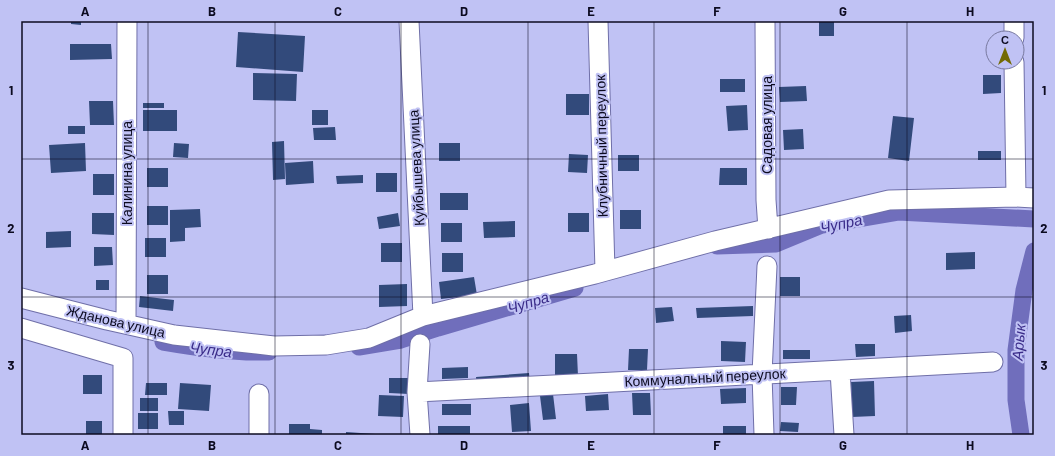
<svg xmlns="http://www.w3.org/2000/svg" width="1055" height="456" font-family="Barlow,sans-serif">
<rect width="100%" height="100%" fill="#c0c2f4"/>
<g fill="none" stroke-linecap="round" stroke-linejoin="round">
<path stroke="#706ebc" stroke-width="17" d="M717,246L776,244L822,225L898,212L1034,219
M163,342C198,348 233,353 269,352
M359,347L401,340L438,328L575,288
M1021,435L1016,400V350L1024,290L1034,251"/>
</g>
<path fill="#324a7b" d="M71,21H81V25L71,24Z
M819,21H834V36H819Z
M238,32L305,36L303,72L236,67Z
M70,44H111L112,59L70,60Z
M253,73L297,74L296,101L253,100Z
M983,75H1001V93L983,94Z
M720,79H745V92H720Z
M806,86L807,101L780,102L779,87Z
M566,94H589V115H566Z
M89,101H113L114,125H90Z
M143,103H164V108H143Z
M747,105L748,130L728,131L726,106Z
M143,110H177V131H143Z
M312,110H328V125H312Z
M893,116L914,118L909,161L888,158Z
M68,126H85V134H68Z
M335,127L336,140H314L313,128Z
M803,129L804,149L784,150L783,130Z
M284,141L285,179L273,180L272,142Z
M85,143L86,171L51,173L49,145Z
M174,143L189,144L188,158L173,157Z
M439,143H460V161H439Z
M978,151H1001V160H978Z
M569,154L588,155L587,173L568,172Z
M618,155H639V171H618Z
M313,161L314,183L286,185L285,163Z
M147,168H168V187H147Z
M720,168H747V185H719Z
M376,173H397V192H376Z
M93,174H114V195H93Z
M363,175V183L337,184L336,176Z
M440,193H468V210H440Z
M147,206H168V225H147Z
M200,209L201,227L185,228V241L170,242V210Z
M620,210H641V229H620Z
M92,213H114V235L92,234Z
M398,213L400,226L379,229L377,217Z
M568,213H589V232H568Z
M515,221V237L484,238L483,222Z
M441,223H462V242H441Z
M71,231V247L46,248V232Z
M145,238H166V257H145Z
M381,243H402V262H381Z
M94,247H112L113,265L94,266Z
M975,252V269L946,270V253Z
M442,253H463V272H442Z
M147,275H168V294H147Z
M474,277L477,295L441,299L439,282Z
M780,277H800V296H780Z
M96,280H109V290H96Z
M407,284V306L379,307V285Z
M140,296L174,300L173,311L139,307Z
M753,306V316L697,318L696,308Z
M672,307L674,321L656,323L655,308Z
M911,315L912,331L895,333L894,316Z
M721,341L746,342L745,362L721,361Z
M855,344H875V356L856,357Z
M629,349H648L647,370H628Z
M783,350H810V359H783Z
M555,354H577L578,376H555Z
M468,367V378L442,379V368Z
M529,373L530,385L477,388L476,377Z
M83,375H102V394H83Z
M389,378H409V394L389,393Z
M874,381L875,416L852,417L851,382Z
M146,383H167V395H145Z
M180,383L211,385L209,411L178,409Z
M781,387H797L796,405H781Z
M746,388V403L721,404L720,389Z
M632,393H650L651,415H633Z
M553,394L556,419L543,420L540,396Z
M608,394L609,410L586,411L585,396Z
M379,395L404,396L403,417L378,416Z
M140,398H158V411H140Z
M529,403L531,431L512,432L510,405Z
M442,404H471V415H442Z
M168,411H184V425H169Z
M138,413H158V429H138Z
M86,421H102V435H86Z
M781,422L799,423L798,432L780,431Z
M289,424H310V429L322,430V435H289Z
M438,426H470V435H438Z
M723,426H746V435H723Z
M346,432L375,434V435H346Z"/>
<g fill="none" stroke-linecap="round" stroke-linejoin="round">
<g stroke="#6f6fa8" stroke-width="21">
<path id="minor" d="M409,21L423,316
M598,21L605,271
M765,21L766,200L768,229
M1014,21V38
M1014,62L1016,197
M21,298L107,320L174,335L274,346L326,345L369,338L423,316L595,274L715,241L889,200L1016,197L1034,198
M126,324L127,21
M21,328L123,358V435
M840,371L844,435
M417,392C609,382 801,373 993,362
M259,394V435
M420,435L417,392L420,344
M764,435L762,374L767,266"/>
</g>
<use href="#minor" stroke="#fff" stroke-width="19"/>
</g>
<path fill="none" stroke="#0c0b20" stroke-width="1" stroke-opacity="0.55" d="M148,21V435M275,21V435M401,21V435M528,21V435M654,21V435M780,21V435M907,21V435M21,159H1034M21,297H1034"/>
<g text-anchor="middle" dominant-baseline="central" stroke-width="4" stroke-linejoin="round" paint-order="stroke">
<g font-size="14" fill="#0c0b20" stroke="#c0c2f4">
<text transform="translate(766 125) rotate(-90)">Садовая улица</text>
<text transform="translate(601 146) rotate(-91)">Клубничный переулок</text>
<text transform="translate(416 168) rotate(-93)">Куйбышева улица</text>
<text transform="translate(126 173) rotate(-90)">Калинина улица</text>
<text transform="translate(116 321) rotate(13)">Жданова улица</text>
<text transform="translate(705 377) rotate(-3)">Коммунальный переулок</text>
</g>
<g font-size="15" font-style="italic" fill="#3a2c89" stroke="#c0c2f4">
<text transform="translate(841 223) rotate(-12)">Чупра</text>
<text transform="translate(528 302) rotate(-17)">Чупра</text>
<text transform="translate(1018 342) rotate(-85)">Арык</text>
<text transform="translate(211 349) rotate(7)">Чупра</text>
</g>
</g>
<rect width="1055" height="456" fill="none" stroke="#c0c2f4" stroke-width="44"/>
<g transform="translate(1005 50)"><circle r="19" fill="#c0c2f4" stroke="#78799f"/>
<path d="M0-3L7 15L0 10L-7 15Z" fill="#736a02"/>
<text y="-6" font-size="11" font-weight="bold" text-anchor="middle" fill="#0c0b20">С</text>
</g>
<rect x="22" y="22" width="1011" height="412" fill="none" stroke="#0c0b20" stroke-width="1.5"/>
<g font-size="13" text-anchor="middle" font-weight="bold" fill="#0c0b20">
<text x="85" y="16">A</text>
<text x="212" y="16">B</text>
<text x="338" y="16">C</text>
<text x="464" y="16">D</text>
<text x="591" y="16">E</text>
<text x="717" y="16">F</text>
<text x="843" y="16">G</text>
<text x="970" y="16">H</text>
<text x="11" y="95">1</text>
<text x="1044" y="95">1</text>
<text x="11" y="233">2</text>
<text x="1044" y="233">2</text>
<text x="11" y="370">3</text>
<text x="1044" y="370">3</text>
<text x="85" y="450">A</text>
<text x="212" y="450">B</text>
<text x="338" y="450">C</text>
<text x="464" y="450">D</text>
<text x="591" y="450">E</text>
<text x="717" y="450">F</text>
<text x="843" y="450">G</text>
<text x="970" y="450">H</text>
</g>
</svg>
